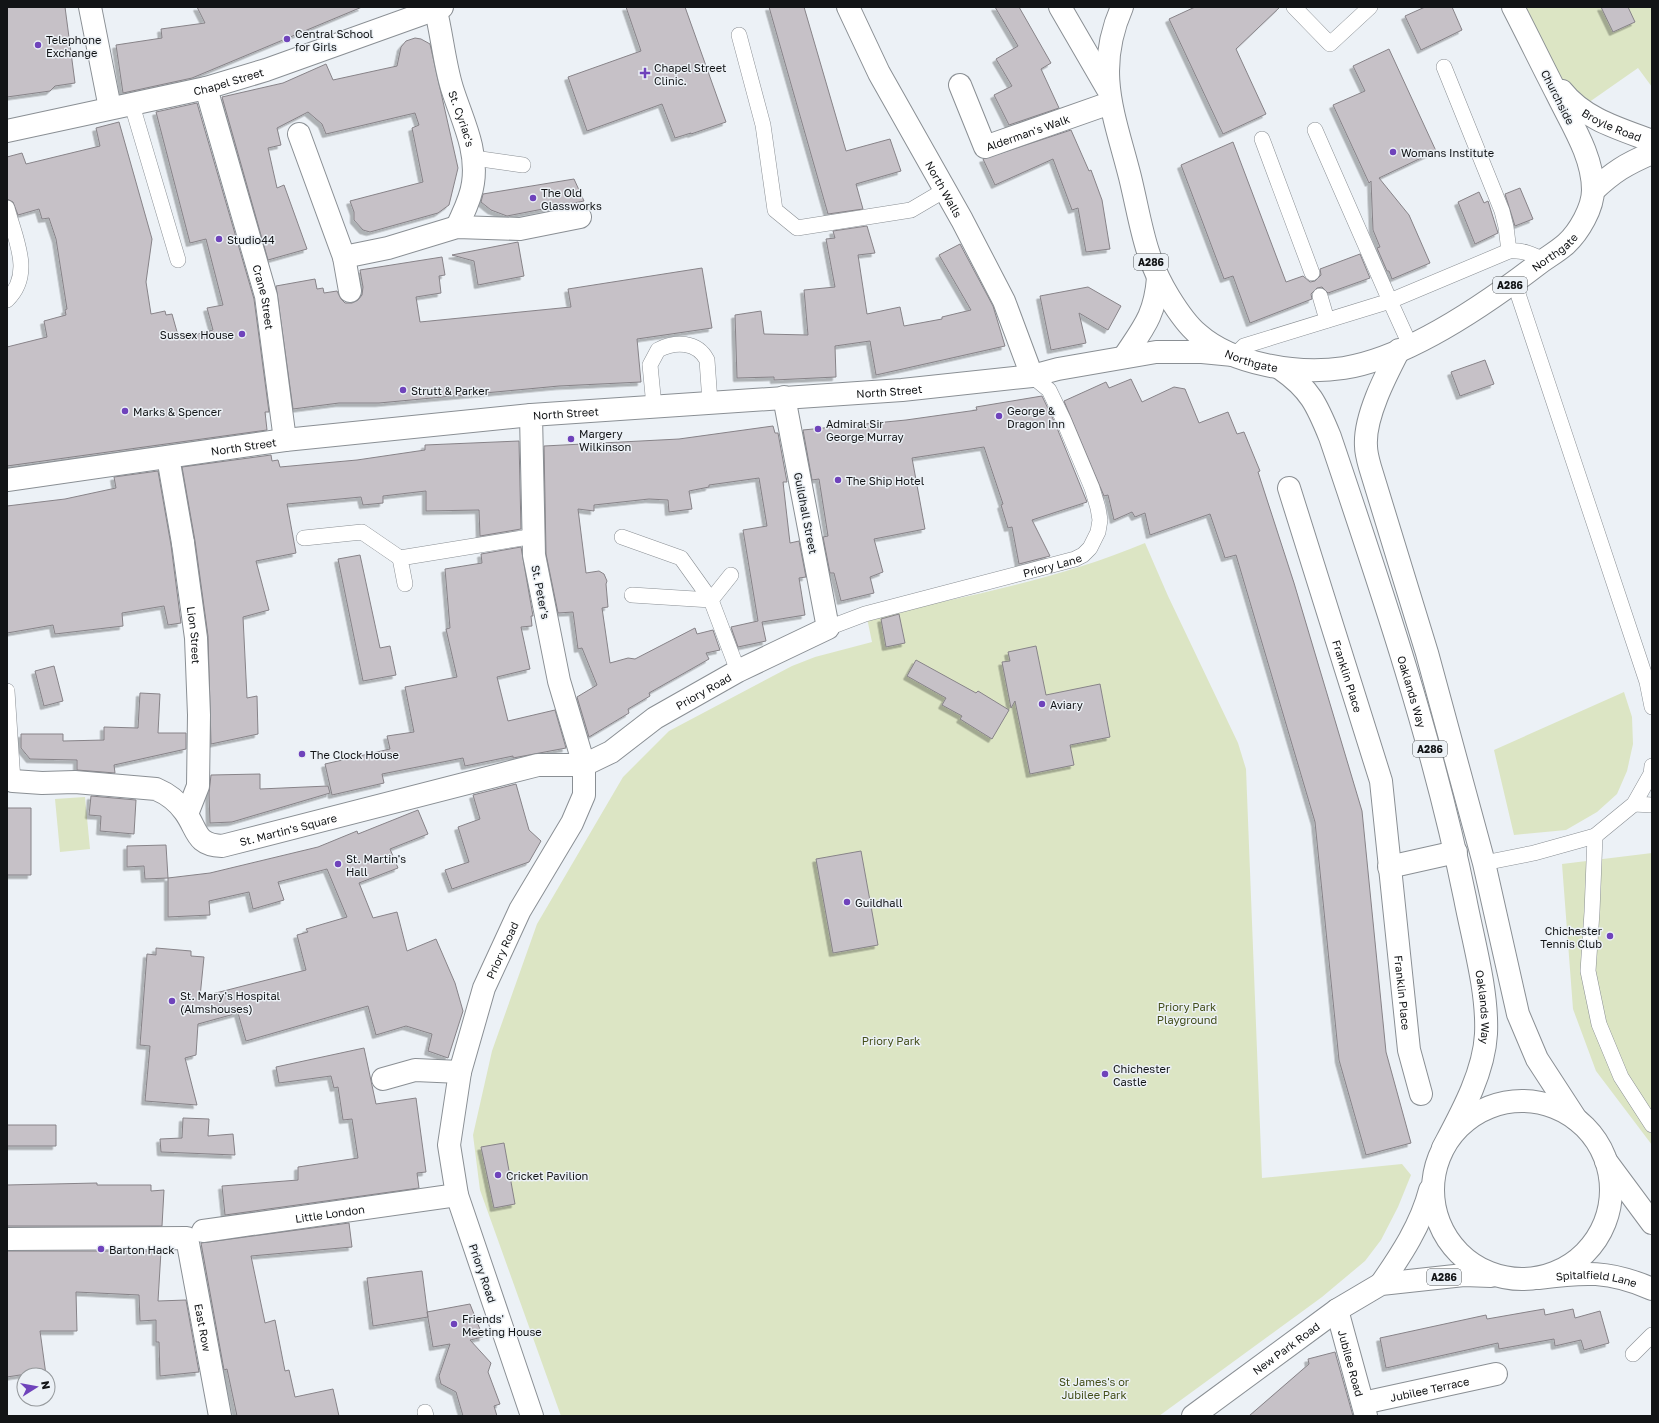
<svg xmlns="http://www.w3.org/2000/svg" width="1659" height="1423" font-family="'Golos Text',sans-serif">
<defs>
<filter id="shadow"><feDropShadow dx="-3.5" dy="3.5" stdDeviation="0" flood-color="#0004"/></filter>
</defs>
<rect width="100%" height="100%" fill="#ecf1f6"/>
<path fill="#dce5c4" d="M1522,7H1652V87L1638,68L1585,105L1570,89L1551,65Z
M1145,543L1168,596L1238,743L1246,769L1262,1178L1402,1164L1411,1175L1398,1207L1381,1240L1365,1261L1322,1297L1159,1416H561L480,1190L473,1135L492,1051L537,924L623,777L669,731L792,666L815,657L872,642L867,618C960,598 1057,580 1145,543Z
M1624,692L1632,717L1633,744L1627,771L1617,794L1597,812L1566,830L1514,835L1494,750Z
M85,797L90,849L60,852L55,799Z
M1652,853V1145L1596,1071L1573,1009L1562,864Z"/>
<path fill="#c6c1c7" stroke="#878388" filter="url(#shadow)" d="M7,7H65L75,83L55,86L50,91L7,97Z
M197,7H362L192,78L123,93L116,45L162,38L161,29L205,23Z
M626,7H685L726,122L691,134V133L675,138L662,104L587,131L568,77L641,51Z
M769,7H804L846,151L890,139L901,171L856,184L863,209L828,214Z
M995,7H1019L1051,63L1041,69L1059,108L1009,125L994,95L1012,86L996,59L1018,46Z
M1195,7H1280L1236,49L1266,114L1223,134L1169,19Z
M1425,7H1452L1462,30L1421,50L1405,16Z
M1601,7H1628L1635,22L1613,32Z
M415,38L421,39L430,44L458,168L449,205L438,213L370,232L363,230L354,220V212L350,201L423,182L412,128L419,125L415,113L326,134L322,124L308,112L277,128L281,145L268,148L277,188L284,185L307,249L268,260L222,97L283,83L326,64L333,80L397,66L401,47L406,41Z
M1389,49L1436,151L1379,178L1409,215L1430,263L1392,279L1389,271H1387L1377,248L1380,247L1373,230L1371,181L1369,183L1333,105L1365,91L1353,66Z
M197,103L254,299L269,412H265L267,430L7,466V347L47,337L44,321L66,315L65,310L67,309L56,239L49,218L42,219L39,209L18,215L13,202L7,199V157L22,153L26,164L100,146L96,128L119,122L152,239L146,282L151,314L165,311L166,315L172,314L179,339L213,330L207,308L223,305L206,239L190,243L156,112Z
M1071,130L1089,171L1091,170L1102,200L1110,249L1086,252L1078,208L1072,210L1053,159L995,185L983,159Z
M1233,142L1286,282L1303,276L1310,282L1315,281L1321,275L1320,269L1360,254L1370,278L1328,293L1322,287L1317,288L1311,294L1312,299L1250,323L1233,276L1224,279L1181,165Z
M574,179L584,201L507,216L491,210L481,202L483,194Z
M1520,188L1533,219L1515,226L1505,194Z
M1479,192L1484,203L1488,201L1498,233L1475,244L1458,202Z
M867,226L875,253L858,255L867,314L900,307L904,326L942,319V317L971,310L939,255L960,244L993,306L1005,346L876,375L870,341L835,346L836,377L774,380V377L737,378L735,315L761,311L764,334L808,335L804,290L835,287L826,239L835,238L833,231Z
M518,242L524,276L478,285L474,261L452,255Z
M442,257L445,275L439,276L441,293L416,297L420,322L571,307L568,289L702,268L712,328L637,339L641,382L559,386L379,403H339L293,409L276,286L315,279L317,289L323,288L324,293L337,291L341,299L345,303H352L358,300L362,295L363,287L360,270Z
M1088,287L1121,306L1108,330L1079,313L1086,343L1051,350L1040,296Z
M1485,360L1494,384L1460,396L1451,372Z
M1131,379L1142,402L1174,387L1185,389L1199,423L1228,412L1237,434L1244,432L1260,471L1258,472L1294,583L1362,811L1386,1052L1411,1143L1366,1155L1339,1060L1315,822L1236,555L1225,558L1210,514L1150,535L1145,513L1135,517L1132,512L1114,520L1108,495L1104,496L1064,401L1106,382L1109,388Z
M1042,396L1055,423L1087,502L1032,520L1050,556L1019,564L1012,527L1008,528L1001,505L1003,504L984,447L912,458L925,529L874,539L883,572L870,577L874,593L841,601L834,573H830L823,537L828,536L819,479L812,480L803,430L906,420L977,410L976,407Z
M773,426L775,433H778L787,482H783L790,543L799,541L806,577L799,578L805,615L762,622L766,641L738,647L731,627L758,621L743,530L767,526L759,478L709,485V487L689,491L692,509L669,512L668,500L649,499L594,505V511L578,509L586,573L599,571L604,574L607,581L606,584L608,607L602,608L610,663L628,658L635,659L695,628L697,634L713,630L720,650L706,653L709,659L649,693L650,696L628,709L629,713L589,737L577,697L597,685L582,648L578,649L573,612L558,613L546,554L544,446L679,439Z
M519,441L521,529L480,536L479,510L426,511V491L383,496V503L363,505L361,497L287,504L296,553L256,561L269,610L243,617L247,698L257,696L258,734L211,744L208,636L195,541L182,467L271,455L272,461L278,460L280,467L357,460L425,450V445Z
M158,471L171,545L181,623L168,625L164,606L122,613L123,626L55,634L53,625L7,633V506L65,499L116,488L114,477Z
M521,547L533,616H531L532,626L521,627L530,669L497,677L508,721L555,710L566,748L513,758V756L465,766L463,758L382,774L384,783L332,795L325,764L390,749L387,736L414,732L405,687L457,677L446,629L450,628L445,569L482,563L481,554Z
M360,555L380,648L390,646L396,675L363,681L338,559Z
M899,614L905,643L886,647L881,619Z
M1036,646L1046,695L1100,684L1110,737L1070,745L1074,765L1030,774L1015,701L1011,708L1002,662L1010,661L1008,652Z
M916,660L976,693L978,691L1009,710L992,739L960,719L962,716L942,705L946,698L907,676Z
M54,666L63,701L44,706L35,671Z
M140,693L160,694L158,733H186V749L114,765L115,773L77,770V760L30,759L21,748V734H63V741L104,740V727L138,728Z
M260,774V789L328,786L330,793L232,822L210,823L209,793L211,775Z
M516,784L529,830L541,841L529,862L452,889L445,870L469,862L458,827L480,819L473,795Z
M91,796L136,800L134,834L100,831L101,816L89,815Z
M7,808H31V875H7Z
M418,810L428,834L390,849L398,868L359,883L373,918L397,912L407,951L436,939L455,983L463,1011L448,1058L428,1051L432,1034L406,1026L376,1035L368,1006L246,1041L238,1013L198,1024L196,1055L185,1058L197,1105L145,1101L150,1046L140,1045L147,954L156,955V948L191,951V956L204,957L200,997L306,970L297,935L308,932L306,929L347,917L327,869L278,882L284,900L253,909L249,892L209,901L210,915L168,917V878L145,879L144,866L127,867V846L166,845L168,878L210,873L318,847L357,831L358,834Z
M861,851L878,945L833,953L816,859Z
M364,1048L376,1104L416,1098L426,1172L417,1173L419,1188L225,1215L222,1186L298,1180V1167L358,1158L352,1119L343,1120L338,1087L334,1088L331,1076L279,1083L276,1067Z
M183,1118L209,1119L208,1136L233,1134L235,1155L161,1152L160,1139L182,1138Z
M7,1125H56V1146H7Z
M504,1143L515,1204L494,1208L481,1147Z
M97,1183V1185H151V1191L164,1190L162,1226H7V1185Z
M349,1223L352,1247L251,1256L265,1323L275,1320L285,1371L289,1370L295,1397L333,1389L339,1416H237L227,1369L224,1370L201,1243Z
M7,1251H161L158,1301L186,1300L199,1372L160,1376L159,1342H156V1320L140,1321L139,1295L76,1292L77,1331H40L46,1375H20L7,1377Z
M422,1271L428,1317L373,1326L367,1278Z
M470,1304L483,1337L470,1340L491,1363L488,1372L500,1404L494,1406L497,1416H463L456,1392L441,1384L439,1376L450,1344L433,1347L427,1312Z
M1544,1309L1545,1315L1573,1309L1575,1318L1600,1311L1609,1343L1584,1350L1581,1340L1555,1346L1554,1339L1499,1349L1498,1343L1386,1368L1380,1338L1486,1315L1487,1319Z
M1335,1352L1353,1416H1249L1309,1364L1308,1359Z"/>
<g fill="none" stroke-linecap="round" stroke-linejoin="round">
<g stroke="#8a8f94" stroke-width="16">
<g id="service">
<path d="M1294,7L1330,44L1370,7"/>
<path d="M739,35L763,125L775,210L797,228L911,210L945,190"/>
<path d="M1444,67L1502,211L1506,227L1509,251"/>
<path d="M132,105L178,260"/>
<path d="M1262,139L1312,273"/>
<path d="M474,158L523,165"/>
<path d="M7,208C15,239 34,274 7,300"/>
<path d="M1514,282L1647,682L1652,707"/>
<path d="M1320,296L1327,320"/>
<path d="M1410,345L1390,301L1509,251C1523,250 1532,254 1544,260"/>
<path d="M1235,355L1244,346L1390,301L1315,130"/>
<path d="M654,406L650,365L658,350C675,341 697,341 707,360L710,402"/>
<path d="M622,537L681,558L711,600"/>
<path d="M304,538L362,532L400,558"/>
<path d="M731,575L711,600L738,671"/>
<path d="M405,584L400,558L535,536"/>
<path d="M632,595L711,600"/>
<path id="s1" d="M828,628L865,614L1075,559L1083,555L1090,548L1098,532L1100,520L1098,508L1092,488L1063,419L1049,390L1032,376"/>
<path d="M7,691L13,781H7"/>
<path d="M1634,804L1652,805"/>
<path d="M1595,836L1592,912L1588,971L1599,1024L1621,1077L1652,1125"/>
<path d="M1484,863L1534,853L1595,836L1634,804L1651,774L1652,766"/>
<path d="M1633,1354L1652,1335"/>
<path d="M425,1412L426,1416"/>
</g>
</g>
<g stroke="#8a8f94" stroke-width="24">
<g id="pedestrian">
<path id="s2" d="M206,88L266,296L285,440"/>
<path d="M168,457L183,543"/>
<path id="s3" d="M7,480L285,440L531,415"/>
</g>
</g>
<g stroke="#8a8f94" stroke-width="24">
<g id="minor">
<path d="M90,7L110,108"/>
<path id="s4" d="M435,7C442,34 444,62 452,88C462,120 478,149 473,183C471,199 463,213 457,227"/>
<path id="s5" d="M848,7L879,73L962,220L1004,301L1032,376"/>
<path id="s6" d="M960,85L985,147L1110,103"/>
<path id="s7" d="M7,131L206,88L266,70L442,7"/>
<path d="M299,134L344,257L350,291"/>
<path d="M344,257L388,248L457,227L520,229L580,217"/>
<path d="M1124,357C1144,327 1155,315 1158,278"/>
<path id="s8" d="M1289,488L1381,781L1409,1050L1421,1094"/>
<path id="s9" d="M183,543L196,638L199,715L198,786L187,814"/>
<path id="s10" d="M13,781L42,783L75,782L156,789C168,794 178,802 185,812C198,830 195,845 222,846L538,765H584L611,752L655,718L738,671L828,628L784,397"/>
<path d="M1389,867L1456,852"/>
<path d="M383,1079L415,1070L460,1072"/>
<path id="s11" d="M203,1231L457,1195"/>
<path id="s12" d="M7,1239L187,1238L220,1416"/>
<path id="s13" d="M1337,1310L1366,1416"/>
<path id="s14" d="M1363,1403L1496,1374"/>
<path id="s15" d="M532,1416L457,1195L449,1145L460,1072L484,988L520,910L572,823L584,795V765L559,681L534,555L531,415L902,390L1032,376L1058,369L1156,352H1202L1233,355"/>
</g>
</g>
<g stroke="#8a8f94" stroke-width="24">
<g id="secondary">
<path d="M1606,1161L1652,1223"/>
<path id="s16" d="M1538,1278C1584,1272 1609,1270 1652,1289"/>
</g>
</g>
<g stroke="#8a8f94" stroke-width="24">
<g id="primary">
<path d="M1060,7L1107,88"/>
<path id="s17" d="M1122,7C1094,71 1114,114 1130,177C1141,222 1144,257 1169,297C1177,310 1186,324 1198,334C1233,365 1299,375 1344,368C1408,358 1486,304 1537,265C1546,258 1557,252 1566,244C1579,232 1593,208 1593,190C1593,156 1571,123 1557,94C1542,65 1528,36 1513,7"/>
<path id="s18" d="M1562,91C1584,119 1620,129 1652,141"/>
<path d="M1593,191C1613,172 1626,164 1652,153"/>
<path d="M1399,350C1386,375 1364,417 1366,446C1366,453 1368,460 1370,467L1427,653L1484,863L1518,1014L1537,1059L1576,1119"/>
<path id="s19" d="M1281,369C1310,389 1317,405 1330,437C1381,588 1433,741 1465,898C1473,940 1488,991 1486,1034C1484,1073 1461,1114 1443,1148"/>
<circle cx="1522" cy="1190" r="89"/>
<path d="M1381,1284C1401,1255 1421,1225 1430,1190"/>
<path id="s20" d="M1193,1416L1337,1310L1381,1284L1464,1275L1491,1276"/>
</g>
</g>
<use href="#service" stroke="#fff" stroke-width="15"/>
<use href="#pedestrian" stroke="#fff" stroke-width="22"/>
<use href="#minor" stroke="#fff" stroke-width="22"/>
<use href="#secondary" stroke="#fff" stroke-width="22"/>
<use href="#primary" stroke="#fff" stroke-width="22"/>
</g>
<g fill="#6f43bb" stroke="#ecf1f6" stroke-width="1.5">
<circle cx="287" cy="39" r="4"/>
<circle cx="38" cy="45" r="4"/>
<path d="M643 67h4v4h4v4h-4v4h-4v-4h-4v-4h4z"/>
<circle cx="1393" cy="152" r="4"/>
<circle cx="533" cy="198" r="4"/>
<circle cx="219" cy="239" r="4"/>
<circle cx="242" cy="334" r="4"/>
<circle cx="403" cy="390" r="4"/>
<circle cx="125" cy="411" r="4"/>
<circle cx="999" cy="416" r="4"/>
<circle cx="818" cy="429" r="4"/>
<circle cx="571" cy="439" r="4"/>
<circle cx="838" cy="480" r="4"/>
<circle cx="1042" cy="704" r="4"/>
<circle cx="302" cy="754" r="4"/>
<circle cx="338" cy="864" r="4"/>
<circle cx="847" cy="902" r="4"/>
<circle cx="1610" cy="936" r="4"/>
<circle cx="172" cy="1001" r="4"/>
<circle cx="1105" cy="1074" r="4"/>
<circle cx="498" cy="1175" r="4"/>
<circle cx="101" cy="1249" r="4"/>
<circle cx="454" cy="1324" r="4"/>
</g>
<g text-anchor="middle" dominant-baseline="central" stroke-width="3" stroke-linejoin="round" paint-order="stroke">
<g fill="#ecf1f6" stroke="#535659" stroke-width="1">
<rect x="1134" y="254" width="34" height="16" rx="3"/>
<rect x="1493" y="277" width="34" height="16" rx="3"/>
<rect x="1413" y="741" width="34" height="16" rx="3"/>
<rect x="1427" y="1269" width="34" height="16" rx="3"/>
</g>
<g font-size="10" font-weight="bold" fill="#121416">
<text x="1151" y="262">A286</text>
<text x="1510" y="285">A286</text>
<text x="1430" y="749">A286</text>
<text x="1444" y="1277">A286</text>
</g>
<g font-size="11" fill="#121416" stroke="#ecf1f6" text-anchor="start">
<text x="295" y="33">Central School<tspan x="295" dy="13">for Girls</tspan></text>
<text x="46" y="39">Telephone<tspan x="46" dy="13">Exchange</tspan></text>
<text x="654" y="67">Chapel Street<tspan x="654" dy="13">Clinic.</tspan></text>
<text x="1401" y="152">Womans Institute</text>
<text x="541" y="192">The Old<tspan x="541" dy="13">Glassworks</tspan></text>
<text x="227" y="239">Studio44</text>
<text x="234" y="334" text-anchor="end">Sussex House</text>
<text x="411" y="390">Strutt &amp; Parker</text>
<text x="1007" y="410">George &amp;<tspan x="1007" dy="13">Dragon Inn</tspan></text>
<text x="133" y="411">Marks &amp; Spencer</text>
<text x="826" y="423">Admiral Sir<tspan x="826" dy="13">George Murray</tspan></text>
<text x="579" y="433">Margery<tspan x="579" dy="13">Wilkinson</tspan></text>
<text x="846" y="480">The Ship Hotel</text>
<text x="1050" y="704">Aviary</text>
<text x="310" y="754">The Clock House</text>
<text x="346" y="858">St. Martin's<tspan x="346" dy="13">Hall</tspan></text>
<text x="855" y="902">Guildhall</text>
<text x="1602" y="930" text-anchor="end">Chichester<tspan x="1602" dy="13">Tennis Club</tspan></text>
<text x="180" y="995">St. Mary's Hospital<tspan x="180" dy="13">(Almshouses)</tspan></text>
<text x="1113" y="1068">Chichester<tspan x="1113" dy="13">Castle</tspan></text>
<text x="506" y="1175">Cricket Pavilion</text>
<text x="109" y="1249">Barton Hack</text>
<text x="462" y="1318">Friends'<tspan x="462" dy="13">Meeting House</tspan></text>
</g>
<g font-size="11" fill="#121416" stroke="#ecf1f6">
<text stroke="none"><textPath href="#s7" startOffset="227">Chapel Street</textPath></text>
<text transform="translate(1558 97) rotate(63)">Churchside</text>
<text stroke="none"><textPath href="#s4" startOffset="115">St. Cyriac's</textPath></text>
<text stroke="none"><textPath href="#s18" startOffset="61">Broyle Road</textPath></text>
<text stroke="none"><textPath href="#s6" startOffset="112">Alderman's Walk</textPath></text>
<text stroke="none"><textPath href="#s5" startOffset="206">North Walls</textPath></text>
<text stroke="none"><textPath href="#s17" startOffset="745">Northgate</textPath></text>
<text stroke="none"><textPath href="#s2" startOffset="217">Crane Street</textPath></text>
<text stroke="none"><textPath href="#s17" startOffset="409">Northgate</textPath></text>
<text stroke="none"><textPath href="#s15" startOffset="1408">North Street</textPath></text>
<text stroke="none"><textPath href="#s15" startOffset="1084">North Street</textPath></text>
<text stroke="none"><textPath href="#s3" startOffset="239">North Street</textPath></text>
<text transform="translate(806 513) rotate(79)">Guildhall Street</text>
<text stroke="none"><textPath href="#s1" startOffset="233">Priory Lane</textPath></text>
<text transform="translate(541 592) rotate(79)">St. Peter's</text>
<text stroke="none"><textPath href="#s9" startOffset="93">Lion Street</textPath></text>
<text stroke="none"><textPath href="#s8" startOffset="197">Franklin Place</textPath></text>
<text stroke="none"><textPath href="#s10" startOffset="748">Priory Road</textPath></text>
<text stroke="none"><textPath href="#s19" startOffset="353">Oaklands Way</textPath></text>
<text stroke="none"><textPath href="#s10" startOffset="303">St. Martin's Square</textPath></text>
<text stroke="none"><textPath href="#s15" startOffset="487">Priory Road</textPath></text>
<text stroke="none"><textPath href="#s8" startOffset="520">Franklin Place</textPath></text>
<text stroke="none"><textPath href="#s19" startOffset="677">Oaklands Way</textPath></text>
<text stroke="none"><textPath href="#s11" startOffset="128">Little London</textPath></text>
<text transform="translate(483 1273) rotate(71)">Priory Road</text>
<text stroke="none"><textPath href="#s16" startOffset="59">Spitalfield Lane</textPath></text>
<text stroke="none"><textPath href="#s12" startOffset="271">East Row</textPath></text>
<text stroke="none"><textPath href="#s20" startOffset="115">New Park Road</textPath></text>
<text stroke="none"><textPath href="#s13" startOffset="55">Jubilee Road</textPath></text>
<text stroke="none"><textPath href="#s14" startOffset="68">Jubilee Terrace</textPath></text>
</g>
<g font-size="11" fill="#444f1a" stroke="#ecf1f6">
<text x="1187" y="1006">Priory Park<tspan x="1187" dy="13">Playground</tspan></text>
<text x="891" y="1040">Priory Park</text>
<text x="1094" y="1381">St James's or<tspan x="1094" dy="13">Jubilee Park</tspan></text>
</g>
</g>
<rect width="1659" height="1423" fill="none" stroke="#121416" stroke-width="16"/>
<g transform="translate(36 1387) rotate(79)"><circle r="19" fill="#ecf1f6" stroke="#95999c"/>
<path d="M0-3L7 15L0 10L-7 15Z" fill="#6f43bb"/>
<text y="-6" font-size="11" font-weight="bold" text-anchor="middle" fill="#121416">N</text>
</g>
</svg>
